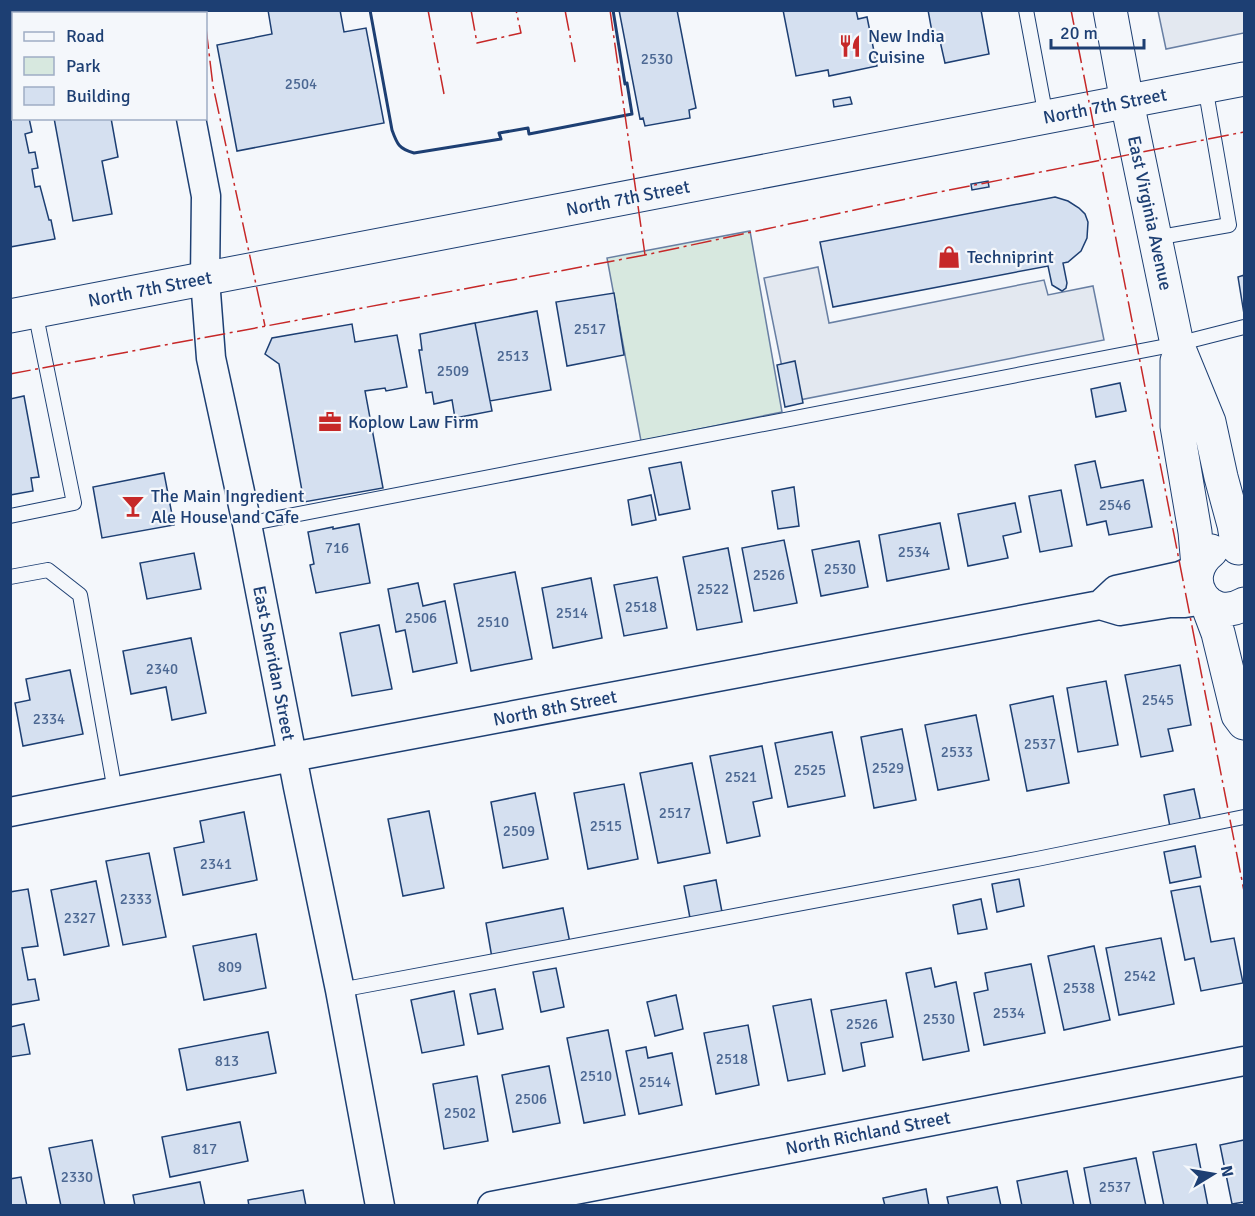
<svg xmlns="http://www.w3.org/2000/svg" width="1255" height="1216" font-family="Signika,sans-serif">
<rect width="100%" height="100%" fill="#f4f7fb"/>
<path fill="#d7e8df" stroke="#687fa3" stroke-width="1.5" d="M750,231L782,412L641,441L607,258Z"/>
<path fill="#e3e8f0" stroke="#687fa3" stroke-width="1.5" d="M1158,11H1244V33L1166,49Z
M818,267L829,323L1044,280L1048,295L1093,286L1104,340L789,402L764,278Z"/>
<path fill="#d5e0f0" stroke="#1d3f73" stroke-width="1.5" d="M268,10H340L344,32L366,28L384,123L237,151L217,45L272,34Z
M619,10H677L696,108L689,110L690,118L645,126L643,118L640,119Z
M783,10H856L858,19L867,17L877,66L829,76L828,70L796,76Z
M928,10H981L989,54L945,63L940,41L934,43Z
M10,62H14V118H29L32,132L25,134L29,153L35,152L38,168L32,169L35,187L40,186L49,220H51L55,239L10,247Z
M850,97L852,104L834,107L833,100Z
M54,118H111L118,157L102,161L112,214L73,221Z
M988,181L989,187L972,190L971,184Z
M1055,197L1068,201L1079,208L1085,214L1088,222L1087,238L1081,251L1068,262L1063,263L1067,283L1066,288L1062,291L1052,285L1048,266L833,307L820,242Z
M1244,275V314L1238,277Z
M614,293L624,355L567,366L556,302Z
M537,311L551,390L490,401L475,323Z
M475,323L492,411L455,418L452,400L434,404L432,392L426,393L419,350H422L420,334Z
M352,324L355,342L397,335L407,387L386,391L385,388L365,391L383,488L304,502L279,364L265,354L272,338Z
M795,361L803,403L785,407L777,365Z
M1120,383L1126,411L1096,417L1091,389Z
M24,396L39,477L31,478L33,491L10,495V399Z
M1095,461L1101,488L1143,480L1152,527L1109,535L1106,521L1087,525L1075,465Z
M681,462L690,509L659,515L649,468Z
M164,473L174,525L102,538L93,487Z
M794,487L799,526L778,529L772,491Z
M1061,490L1072,546L1040,552L1029,496Z
M651,495L656,520L632,525L628,500Z
M1015,503L1021,532L1003,536L1008,558L968,566L958,514Z
M940,523L949,569L887,581L879,535Z
M359,524L370,583L316,593L310,565L314,564L308,532L333,527V529Z
M784,540L797,603L754,611L742,548Z
M859,541L868,587L821,596L812,550Z
M728,548L742,622L697,630L683,557Z
M194,553L201,589L147,599L140,563Z
M515,572L532,659L471,671L454,584Z
M657,577L667,628L624,636L614,585Z
M591,578L602,638L553,648L542,588Z
M418,583L423,606L445,601L457,663L413,672L405,630L396,632L388,589Z
M379,625L392,689L352,696L340,633Z
M191,638L206,713L172,720L166,687L131,694L123,651Z
M1180,665L1191,725L1168,729L1173,751L1141,757L1125,675Z
M70,670L83,734L23,746L15,703L30,700L26,679Z
M1106,681L1118,745L1078,752L1067,688Z
M1053,696L1069,783L1027,791L1010,705Z
M976,715L989,780L938,790L925,725Z
M902,729L916,800L874,808L861,737Z
M832,732L845,796L788,807L775,743Z
M762,746L772,798L753,802L760,836L727,843L710,756Z
M692,763L710,853L658,863L640,773Z
M624,784L638,859L588,869L574,793Z
M1194,789L1201,822L1170,827L1164,795Z
M535,793L548,859L503,868L491,802Z
M429,811L444,888L403,896L388,819Z
M244,812L257,880L183,895L174,848L204,842L200,821Z
M1195,846L1201,877L1170,883L1164,852Z
M149,853L166,937L123,945L106,861Z
M1019,879L1024,906L997,912L992,884Z
M716,880L722,912L690,918L684,886Z
M96,881L109,946L64,955L51,890Z
M1200,886L1211,942L1234,938L1243,983L1201,991L1194,958L1185,960L1171,891Z
M28,889L38,946L22,948L28,980L35,979L39,1000L10,1005V892Z
M981,899L987,929L958,934L953,905Z
M563,908L570,943L492,958L486,923Z
M256,934L266,988L204,1000L193,946Z
M1161,938L1174,1004L1119,1015L1106,948Z
M1094,946L1110,1020L1064,1030L1048,956Z
M1031,964L1045,1033L984,1045L974,993L988,990L985,973Z
M556,968L564,1007L541,1012L533,972Z
M931,968L935,987L956,982L969,1051L923,1060L906,973Z
M495,989L503,1029L478,1034L470,994Z
M454,991L464,1045L422,1053L411,1000Z
M676,995L683,1029L655,1036L647,1002Z
M811,999L825,1074L788,1081L773,1006Z
M886,1000L893,1037L861,1043L865,1066L843,1071L831,1010Z
M24,1024L30,1054L10,1057V1027Z
M748,1025L759,1085L716,1094L704,1033Z
M608,1030L625,1115L584,1123L567,1038Z
M268,1032L276,1073L187,1090L179,1049Z
M646,1047L648,1058L672,1053L682,1105L639,1114L626,1051Z
M549,1066L560,1123L513,1132L502,1075Z
M477,1076L488,1141L444,1149L433,1084Z
M240,1122L248,1161L170,1177L162,1137Z
M92,1140L105,1206H61L49,1148Z
M1244,1140V1202L1232,1204L1220,1145Z
M1196,1144L1208,1206H1164L1153,1152Z
M1136,1158L1146,1206H1091L1084,1168Z
M1067,1171L1074,1206H1022L1017,1181Z
M21,1177L27,1206H10V1179Z
M200,1182L205,1206H135L133,1195Z
M997,1187L1001,1206H949L947,1197Z
M926,1189L929,1206H885L883,1198Z
M303,1190L306,1206H249L248,1200Z"/>
<g fill="none" stroke-linecap="round" stroke-linejoin="round">
<g stroke="#1d3f73" stroke-width="16">
<path id="service" d="M1026,10L1046,117
M1155,238L1229,225L1205,86
M10,516L74,503L35,311
M247,524L1177,344L1244,327
M10,577L48,570L80,595L115,791
M340,990L1037,859L1244,817"/>
</g>
<g stroke="#1d3f73" stroke-width="31">
<path id="minor" d="M170,10L171,14
M191,118L206,196L205,279L211,358L247,524L298,787L340,990L380,1206
M1100,605L1116,590L1180,576L1198,568
M10,812L292,757L1100,605L1120,611L1170,603H1185L1205,600
M492,1206L1244,1061"/>
</g>
<g stroke="#1d3f73" stroke-width="35">
<path id="tertiary" d="M1110,10L1127,102L1177,344L1209,422L1221,477L1234,525L1238,548
M1177,361V426L1195,532L1198,566
M1211,551C1177,578 1208,625 1244,604
M1206,601L1218,633L1238,715L1244,723"/>
</g>
<g stroke="#1d3f73" stroke-width="35">
<path id="primary" d="M10,316L1244,79"/>
</g>
<use href="#service" stroke="#f4f7fb" stroke-width="14"/>
<use href="#minor" stroke="#f4f7fb" stroke-width="28"/>
<use href="#tertiary" stroke="#f4f7fb" stroke-width="33"/>
<use href="#primary" stroke="#f4f7fb" stroke-width="33"/>
<path stroke="#1d3f73" stroke-width="3" d="M370,10L392,130C397,144 399,149 414,153L501,139L499,133L528,128L529,134L632,114L627,83L625,84L613,10"/>
<path stroke="#c62828" stroke-width="1.5" stroke-dasharray="21 4.5 3 4.5" stroke-linecap="butt" d="M203,10L204,14
M428,10L444,94
M471,10L477,43L521,33L516,10
M565,10L575,62
M610,10L645,255
M1071,10L1244,891
M206,28L213,86L265,326
M10,374L645,255L929,194L1244,132"/>
</g>
<defs>
<g id="restaurant-bare" transform="scale(1.8)"><path d="M-5-6h1v4h1v-4h1v4h1v-4h1v5L-1.5 .5V6h-2V.5L-5-1ZM5-6V6H3V1.5H1.5Q1.5-4 5-6Z" fill="#c62828" stroke="#f4f7fb" stroke-width="2.5" paint-order="stroke"/></g>
<g id="shop-bare" transform="scale(1.8)"><path d="M-5-2.5h2.3a2.7 3.5 0 0 1 5.4 0H5L5.5 6h-11ZM-1.5-2.5h3a1.5 2.3 0 0 0-3 0Z" fill="#c62828" stroke="#f4f7fb" stroke-width="2.5" paint-order="stroke"/></g>
<g id="office-bare" transform="scale(1.8)"><path d="M-6-3h4V-5.5h4V-3h4V5H-6ZM-1-4.5V-3h2v-1.5ZM-6 0V1H6V0Z" fill="#c62828" stroke="#f4f7fb" stroke-width="2.5" paint-order="stroke"/></g>
<g id="bar-bare" transform="scale(1.8)"><path d="M-6-5H6L.8 .8V4.5H3.5V6h-7V4.5H-.8V.8Z" fill="#c62828" stroke="#f4f7fb" stroke-width="2.5" paint-order="stroke"/></g>
</defs>
<g fill-rule="evenodd">
<use href="#restaurant-bare" x="850" y="46"/>
<use href="#shop-bare" x="949" y="257"/>
<use href="#office-bare" x="330" y="422"/>
<use href="#bar-bare" x="133" y="506"/>
</g>
<g text-anchor="middle" dominant-baseline="central" stroke-width="4.5" stroke-linejoin="round" paint-order="stroke">
<g font-size="15" fill="#4b6792">
<text x="657" y="59">2530</text>
<text x="301" y="84">2504</text>
<text x="590" y="329">2517</text>
<text x="513" y="356">2513</text>
<text x="453" y="371">2509</text>
<text x="1115" y="505">2546</text>
<text x="337" y="548">716</text>
<text x="914" y="552">2534</text>
<text x="840" y="569">2530</text>
<text x="769" y="575">2526</text>
<text x="713" y="589">2522</text>
<text x="641" y="607">2518</text>
<text x="572" y="613">2514</text>
<text x="421" y="618">2506</text>
<text x="493" y="622">2510</text>
<text x="162" y="669">2340</text>
<text x="1158" y="700">2545</text>
<text x="49" y="719">2334</text>
<text x="1040" y="744">2537</text>
<text x="957" y="752">2533</text>
<text x="888" y="768">2529</text>
<text x="810" y="770">2525</text>
<text x="741" y="777">2521</text>
<text x="675" y="813">2517</text>
<text x="606" y="826">2515</text>
<text x="519" y="831">2509</text>
<text x="216" y="864">2341</text>
<text x="136" y="899">2333</text>
<text x="80" y="918">2327</text>
<text x="230" y="967">809</text>
<text x="1140" y="976">2542</text>
<text x="1079" y="988">2538</text>
<text x="1009" y="1013">2534</text>
<text x="939" y="1019">2530</text>
<text x="862" y="1024">2526</text>
<text x="732" y="1059">2518</text>
<text x="227" y="1061">813</text>
<text x="596" y="1076">2510</text>
<text x="655" y="1082">2514</text>
<text x="531" y="1099">2506</text>
<text x="460" y="1113">2502</text>
<text x="205" y="1149">817</text>
<text x="77" y="1177">2330</text>
<text x="1115" y="1187">2537</text>
</g>
<g font-size="18" fill="#1d3f73" stroke="#f4f7fb" text-anchor="start">
<text x="868" y="36">New India<tspan x="868" dy="21">Cuisine</tspan></text>
<text x="967" y="257">Techniprint</text>
<text x="348" y="422">Koplow Law Firm</text>
<text x="151" y="496">The Main Ingredient<tspan x="151" dy="21">Ale House and Cafe</tspan></text>
</g>
<g font-size="18" fill="#1d3f73" stroke="#f4f7fb">
<text transform="translate(1105 106) rotate(-11)">North 7th Street</text>
<text transform="translate(628 198) rotate(-11)">North 7th Street</text>
<text transform="translate(1150 213) rotate(78)">East Virginia Avenue</text>
<text transform="translate(150 289) rotate(-11)">North 7th Street</text>
<text transform="translate(274 663) rotate(79)">East Sheridan Street</text>
<text transform="translate(555 708) rotate(-11)">North 8th Street</text>
<text transform="translate(868 1133) rotate(-11)">North Richland Street</text>
</g>
</g>
<rect width="1255" height="1216" fill="none" stroke="#1d3f73" stroke-width="24"/>
<rect x="12" y="12" width="195" height="108" fill="#f4f7fb" stroke="#9eadc5" stroke-width="1.5"/>
<rect x="24" y="32" width="30" height="9" fill="#f4f7fb" stroke="#9eadc5" stroke-width="1.5"/>
<text x="66" y="42" font-size="18" fill="#1d3f73">Road</text>
<rect x="24" y="57" width="30" height="18" fill="#d7e8df" stroke="#9eadc5" stroke-width="1.5"/>
<text x="66" y="72" font-size="18" fill="#1d3f73">Park</text>
<rect x="24" y="87" width="30" height="18" fill="#d5e0f0" stroke="#9eadc5" stroke-width="1.5"/>
<text x="66" y="102" font-size="18" fill="#1d3f73">Building</text>
<g transform="translate(1213 1174) rotate(79)" stroke="#f4f7fb" stroke-width="4.5" paint-order="stroke">
<path d="M0-4.5L10 22L0 15L-10 22Z" fill="#1d3f73"/>
<text y="-9" font-size="16" font-weight="bold" text-anchor="middle" fill="#1d3f73">N</text>
</g>
<path d="M1051 39v9h93v-9" fill="none" stroke="#1d3f73" stroke-width="3"/>
<text x="1060" y="39" font-size="18" fill="#1d3f73" stroke="#f4f7fb" stroke-width="4.5" paint-order="stroke">20 m</text>
</svg>
